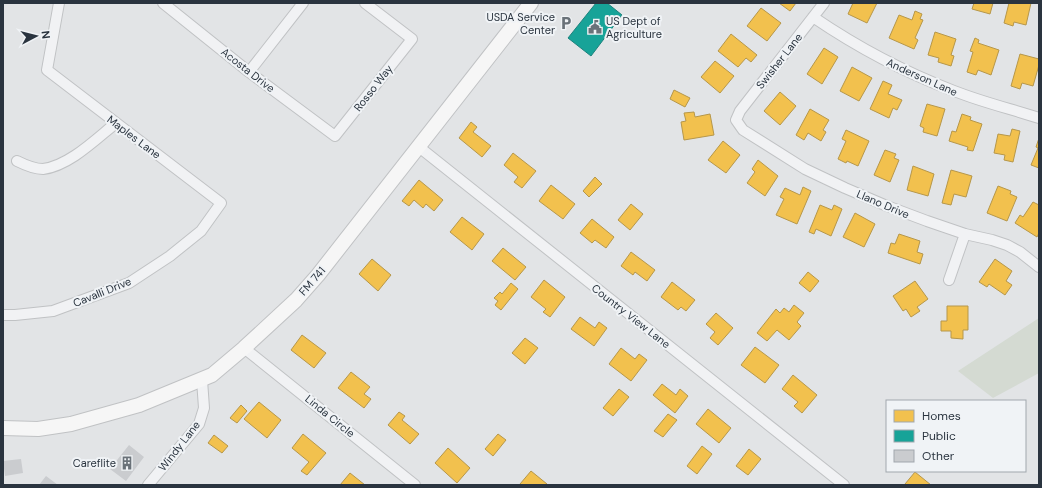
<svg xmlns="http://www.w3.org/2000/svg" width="1042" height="488" font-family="'DM Sans',sans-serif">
<rect width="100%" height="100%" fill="#e2e4e6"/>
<path fill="#d4dad2" d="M1039,318V373L993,398L958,371Z"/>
<path fill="#f2c14e" stroke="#b6974a" d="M779,3H796L790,11Z
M853,3H877L867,23L848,14Z
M974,3H993L990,14L972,9Z
M1009,3H1031L1026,25L1014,22L1013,26L1004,23Z
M761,8L781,23L767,41L747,26Z
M915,11L922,14L920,19L923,20L915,38L918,40L914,49L889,38L899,15L912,20Z
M935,32L956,39L951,55L954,56L951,66L938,62L939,58L928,55Z
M731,34L757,55L751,62L746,58L738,67L718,51Z
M975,38L979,40L978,43L999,50L991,75L978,70L976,75L967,72L973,52L970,51Z
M824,48L838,57L822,84L807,74Z
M1020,54L1039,59V65L1033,86L1022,83L1020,89L1011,86Z
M715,61L734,76L720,93L701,77Z
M852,67L872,78L859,101L840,91Z
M883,81L892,85L888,94L902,100L897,110L893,108L889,118L870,109Z
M674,90L690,98L685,107L670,99Z
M780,92L796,106L780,125L764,111Z
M927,104L945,109L937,136L923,132L924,128L920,126Z
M810,109L829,120L823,130L826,132L821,141L808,133L804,140L796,135Z
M694,112L695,117L710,114L714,135L684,140L681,122L686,121L684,113Z
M962,114L971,117L970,120L982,124L973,151L967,150L968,147L949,141L952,131L956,132Z
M471,122L477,127L473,132L491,146L482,157L459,138Z
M1012,129L1020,131L1013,162L1004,160L1005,155L994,153L998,134L1010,136Z
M846,130L869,141L858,166L847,161L846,163L838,159L846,141L842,139Z
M1039,138V168L1031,165L1038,148L1036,147Z
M723,141L740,155L726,173L708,160Z
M885,150L896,154L894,158L899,160L890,182L874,175Z
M513,153L536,171L522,188L514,182L518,177L504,165Z
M758,160L778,176L765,196L747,183L755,172L752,169Z
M913,166L934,174L928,196L907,190Z
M951,170L972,176L966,197L954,194L951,205L942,203Z
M595,177L602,184L589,197L583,191Z
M419,180L443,200L434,211L426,204L423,208L414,200L409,206L402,201Z
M551,185L575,204L563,219L539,201Z
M998,186L1011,191L1010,194L1017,197L1007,221L987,213Z
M803,187L811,191L797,224L776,215L784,199L780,197L785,188L800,195Z
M1033,202L1039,205V233L1037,237L1015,223L1020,215L1023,217Z
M631,204L643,214L630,230L618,220Z
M820,205L832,210L834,205L842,209L831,236L816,229L814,234L809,232Z
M855,213L875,224L864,247L843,237Z
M462,217L484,234L472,250L450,232Z
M592,219L614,237L606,248L595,240L592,243L580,233Z
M899,234L920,241L917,252L923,254L920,264L888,253L891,243L895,244Z
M503,248L526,267L515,280L492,261Z
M631,252L655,270L647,281L635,272L633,275L621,266Z
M372,259L391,275L378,291L359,274Z
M995,259L1012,271L1006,281L1012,285L1005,295L989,284L987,287L979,282Z
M808,272L819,281L810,292L799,283Z
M544,280L565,297L550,317L543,312L546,309L531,297Z
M915,281L928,299L917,307L920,311L911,317L906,309L903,311L893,296Z
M672,282L695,300L686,311L681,307L678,310L661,297Z
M511,283L518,289L501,310L495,305L498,301L494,298L500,292L502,294Z
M794,305L804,313L797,322L801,326L789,340L777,330L767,341L757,333L776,309L780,313L784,308L789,312Z
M947,306H968V330H963V339L951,338V331H941V321H947Z
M716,313L733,328L718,345L710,338L715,332L706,324Z
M580,317L595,328L599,322L607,328L594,346L571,329Z
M302,335L326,353L314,368L291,350Z
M525,338L538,348L525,364L512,353Z
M755,347L779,365L765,383L741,365Z
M621,348L635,359L639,354L647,360L631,381L609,364Z
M351,372L370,387L364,394L371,399L364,408L338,388Z
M793,375L817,395L802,413L794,406L798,402L782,389Z
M662,384L676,395L680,389L688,396L675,413L653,395Z
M619,389L629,397L613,416L603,408Z
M259,402L281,420L267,438L244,419Z
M241,405L247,411L237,423L230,418Z
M708,409L731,428L719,443L696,424Z
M399,412L405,416L402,420L419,434L410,444L388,425Z
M668,414L677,420L663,437L654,431Z
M303,434L326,453L307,475L301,471L309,462L292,448Z
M498,434L506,440L493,456L485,449Z
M214,435L228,446L222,453L208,443Z
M702,446L712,454L697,474L687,466Z
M448,448L470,468L457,483L435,463Z
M749,449L761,459L748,475L736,466Z
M531,471L547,484V485H522L520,484Z
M915,472L931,485H906L905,484Z
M350,473L365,485H340Z"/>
<path fill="#17a398" stroke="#1d827d" d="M596,3H607L622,15L591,56L568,38Z"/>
<path fill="#cacccf" d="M129,445L144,457L126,481L110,469Z
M21,459L23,473L5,476L3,461Z
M46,476L58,485H39Z"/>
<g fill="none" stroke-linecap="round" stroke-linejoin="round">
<g stroke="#c0c2c4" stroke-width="12">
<path id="street" d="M163,3L249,72L335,136L412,39L365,3
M824,3L740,111L736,120L743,130L805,169L845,188L887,206L927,221L965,234L992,240L1007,245L1020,252L1039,267
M813,17C857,47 904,72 954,91C982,102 1011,109 1039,118
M249,72L303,3
M419,147L844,485
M17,161C25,165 34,169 43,169C69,166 96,139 116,123
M949,280L965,234
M3,315H15L53,311L129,283L170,256L201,231L221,203L47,70L59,3
M244,348L415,485
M148,485L199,424L204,408L202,380"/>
</g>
<g stroke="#c0c2c4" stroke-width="16">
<path id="secondary" d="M3,428L38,429L71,424L139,405L212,375L244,348L296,300L318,275L531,3"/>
</g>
<use href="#street" stroke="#f1f2f4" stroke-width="10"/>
<use href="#secondary" stroke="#f6f6f6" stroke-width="14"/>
</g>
<defs>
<g id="parking-bare" transform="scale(1.08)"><path d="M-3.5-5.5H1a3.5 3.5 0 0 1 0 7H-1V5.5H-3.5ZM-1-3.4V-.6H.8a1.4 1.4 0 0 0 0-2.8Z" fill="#6a7279" stroke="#f0f3f6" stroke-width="2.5" paint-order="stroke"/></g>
<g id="civic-bare" transform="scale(1.08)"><path d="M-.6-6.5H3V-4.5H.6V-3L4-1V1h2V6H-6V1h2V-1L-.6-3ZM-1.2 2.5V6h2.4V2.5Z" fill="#6a7279" stroke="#f0f3f6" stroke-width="2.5" paint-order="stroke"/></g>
<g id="building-bare" transform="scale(1.08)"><path d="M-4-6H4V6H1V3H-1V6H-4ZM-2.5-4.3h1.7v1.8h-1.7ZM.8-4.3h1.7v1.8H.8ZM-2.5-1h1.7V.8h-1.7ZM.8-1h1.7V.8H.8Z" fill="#6a7279" stroke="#f0f3f6" stroke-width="2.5" paint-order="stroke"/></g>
</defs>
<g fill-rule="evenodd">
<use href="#parking-bare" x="566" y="23"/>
<use href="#civic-bare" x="595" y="27"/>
<use href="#building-bare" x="127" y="463"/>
</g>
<g text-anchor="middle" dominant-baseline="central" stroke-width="4" stroke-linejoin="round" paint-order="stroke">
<g font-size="11" fill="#2a343f" stroke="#f0f3f6" text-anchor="end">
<text x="555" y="17">USDA Service<tspan x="555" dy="13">Center</tspan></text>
<text x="606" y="21" text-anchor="start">US Dept of<tspan x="606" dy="13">Agriculture</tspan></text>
<text x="116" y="463">Careflite</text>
</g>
<g font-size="11" fill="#2a343f" stroke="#f0f3f6">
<text transform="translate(779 61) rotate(-52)">Swisher Lane</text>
<text transform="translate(248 70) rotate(38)">Acosta Drive</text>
<text transform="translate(922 77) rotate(24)">Anderson Lane</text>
<text transform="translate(373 88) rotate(-52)">Rosso Way</text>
<text transform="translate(134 137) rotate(37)">Maples Lane</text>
<text transform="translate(883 204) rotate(23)">Llano Drive</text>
<text transform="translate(312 281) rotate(-49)">FM 741</text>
<text transform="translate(102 292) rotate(-22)">Cavalli Drive</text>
<text transform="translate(631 316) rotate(38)">Country View Lane</text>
<text transform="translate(330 416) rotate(39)">Linda Circle</text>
<text transform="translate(179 446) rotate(-52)">Windy Lane</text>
</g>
</g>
<rect width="1042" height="488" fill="none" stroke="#2a343f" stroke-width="8"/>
<rect x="886" y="400" width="140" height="72" fill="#f0f3f6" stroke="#a1a7ad"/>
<rect x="894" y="410" width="20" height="12" fill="#f2c14e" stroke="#a1a7ad"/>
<text x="922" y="420" font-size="12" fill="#2a343f">Homes</text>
<rect x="894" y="430" width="20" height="12" fill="#17a398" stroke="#a1a7ad"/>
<text x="922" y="440" font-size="12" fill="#2a343f">Public</text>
<rect x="894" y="450" width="20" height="12" fill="#cacccf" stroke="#a1a7ad"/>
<text x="922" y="460" font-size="12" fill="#2a343f">Other</text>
<g transform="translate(36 36) rotate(83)" stroke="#f0f3f6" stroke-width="3" paint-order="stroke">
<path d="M0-3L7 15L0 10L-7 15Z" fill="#2a343f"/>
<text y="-6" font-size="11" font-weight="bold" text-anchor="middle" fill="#2a343f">N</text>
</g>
</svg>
